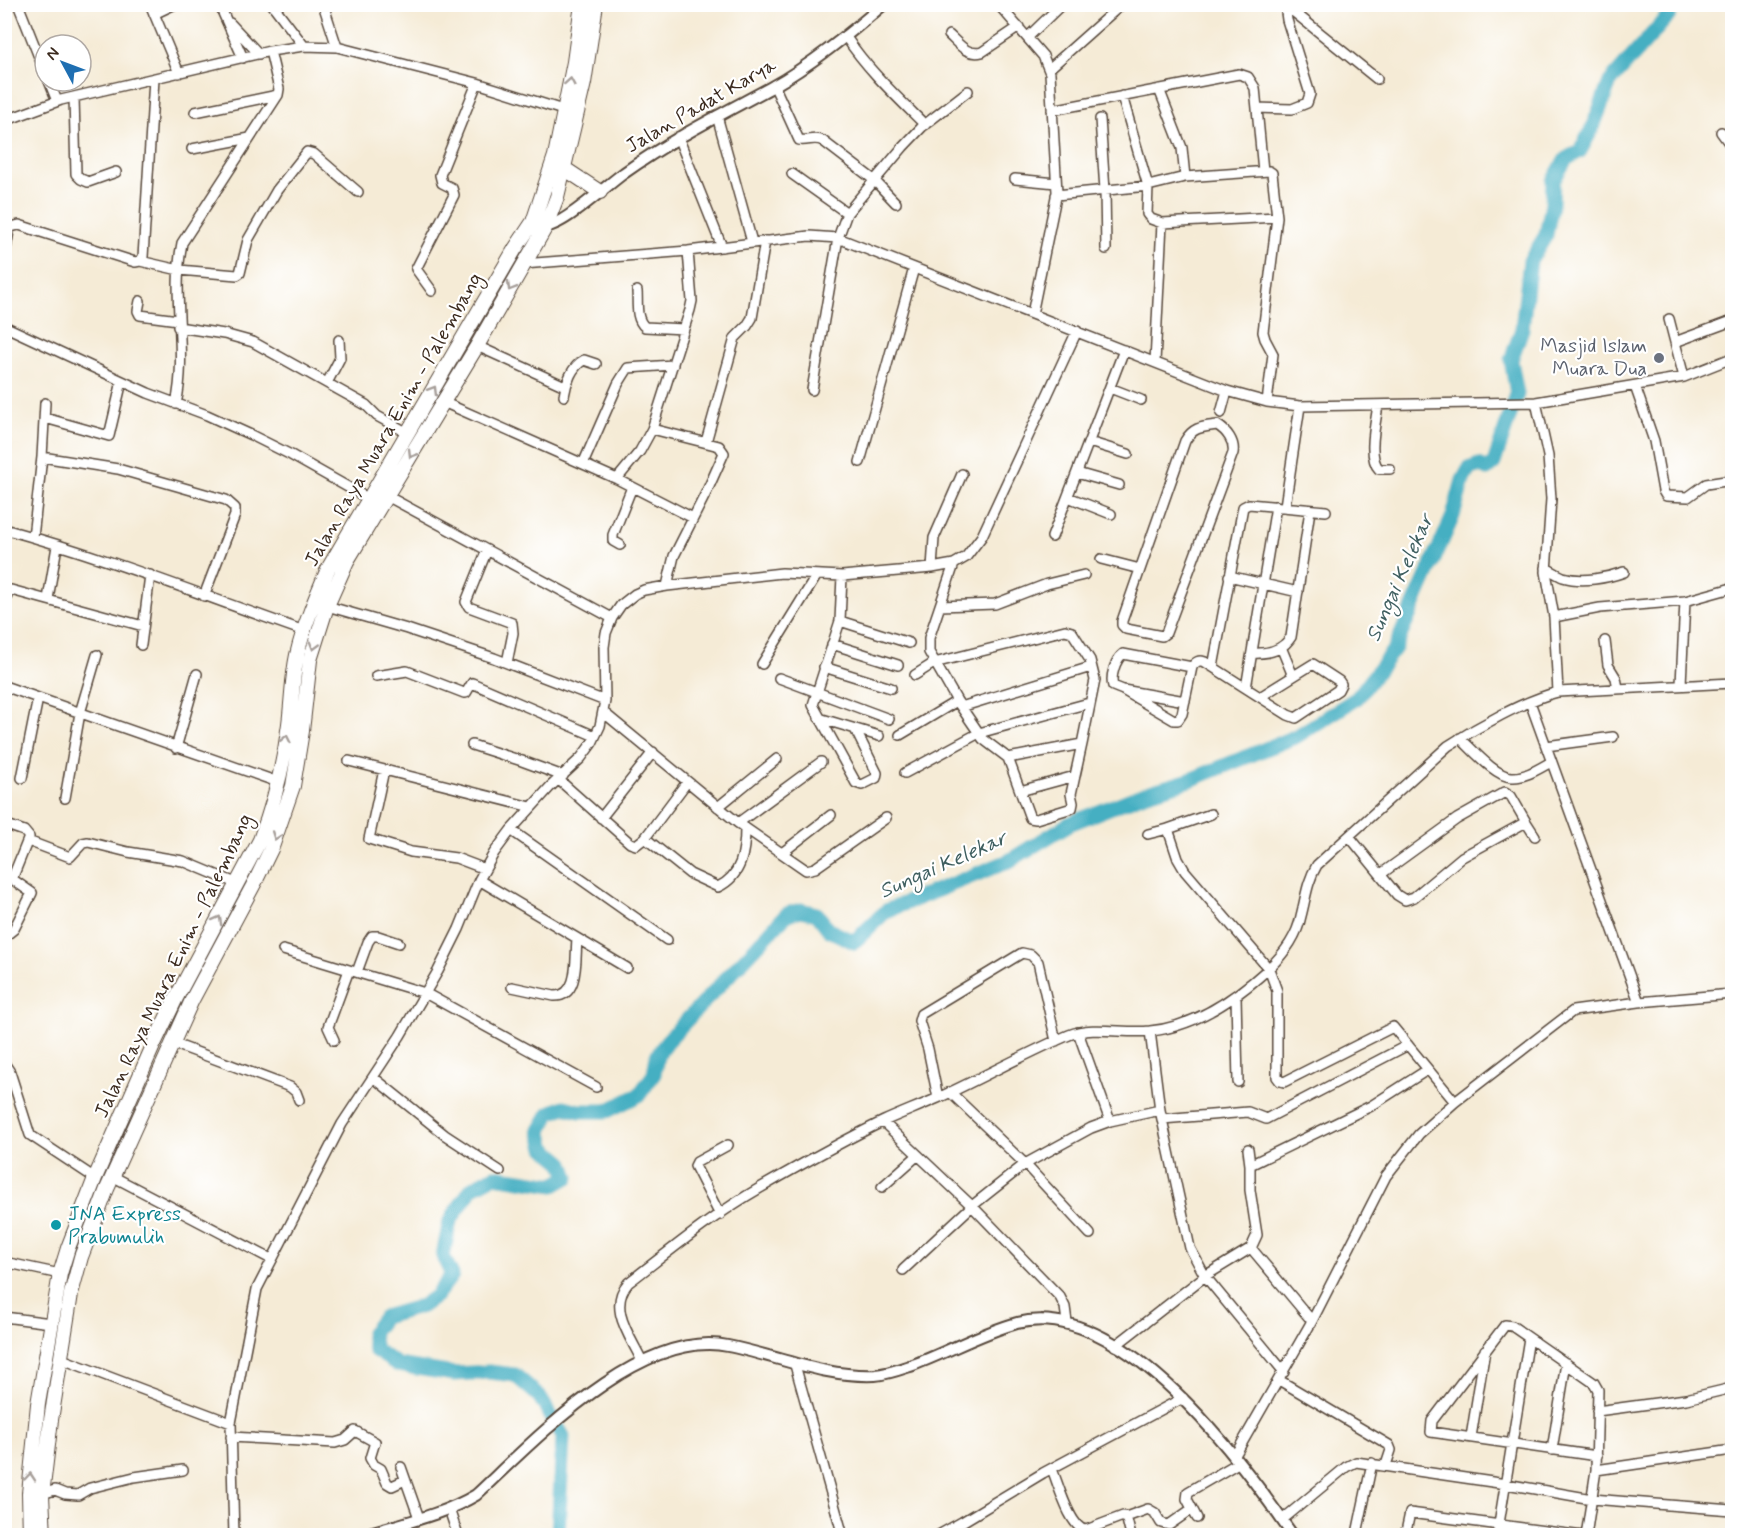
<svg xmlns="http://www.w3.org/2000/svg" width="1737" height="1540" font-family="Mynerve,sans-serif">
<rect width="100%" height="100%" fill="#fff"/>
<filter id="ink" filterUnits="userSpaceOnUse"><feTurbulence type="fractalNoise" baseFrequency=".0167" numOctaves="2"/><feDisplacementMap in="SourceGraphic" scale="12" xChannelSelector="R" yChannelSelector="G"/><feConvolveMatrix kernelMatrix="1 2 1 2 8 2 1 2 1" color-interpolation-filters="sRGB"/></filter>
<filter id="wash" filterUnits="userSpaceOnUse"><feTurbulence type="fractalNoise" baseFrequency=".008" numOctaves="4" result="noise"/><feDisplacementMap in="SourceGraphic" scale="24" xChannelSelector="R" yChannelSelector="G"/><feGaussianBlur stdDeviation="1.35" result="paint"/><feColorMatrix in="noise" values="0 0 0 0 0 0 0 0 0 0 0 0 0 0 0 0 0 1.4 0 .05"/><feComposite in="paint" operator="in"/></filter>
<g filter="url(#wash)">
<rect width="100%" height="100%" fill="#f5ebd6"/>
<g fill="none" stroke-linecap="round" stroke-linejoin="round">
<path stroke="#44afc2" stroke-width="15" d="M558,1536L563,1436L539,1396L515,1375L489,1372L454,1374L398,1365L375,1350L372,1333L384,1317L422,1306L436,1296L452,1275L443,1256L450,1221L472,1188L494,1176L554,1185L568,1177L563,1163L545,1148L540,1130L550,1113L564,1107L580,1111H607L639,1095L654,1074L657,1056L666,1042L787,914L801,910L817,914L829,930L854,942L886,911L1009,861L1069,824L1144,794L1190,780L1297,736L1357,698L1395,648L1453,516L1463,480L1469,469L1479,465L1487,469L1494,463L1517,394L1511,360L1522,329L1530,261L1546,235L1552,204L1553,181L1566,159L1580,151L1592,129L1610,82L1669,15L1673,4"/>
</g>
</g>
<g filter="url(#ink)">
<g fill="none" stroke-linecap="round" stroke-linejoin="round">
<g stroke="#57473a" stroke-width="12">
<path id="minor" d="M18,4L45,72
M150,4L179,73
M219,4L243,58
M272,4L304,46
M323,4L337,47
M998,4L1043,56L1050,73L1057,192L1032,314
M1284,4L1377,79
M154,14L175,4
M230,23L259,54
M949,35C959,44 967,56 982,52L1019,27
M846,37C868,70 897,97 925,125
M1028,37L1062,4
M1050,68L1122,4
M49,81L57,101
M774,85L799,140C808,142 814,136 823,141L874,180L896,203
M1159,89L1182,148L1185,177
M1122,96L1148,186L1147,214L1151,219L1162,223L1277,217
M74,97L76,174L81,179L88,182L116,172
M1257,108L1292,109L1307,103L1310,94L1287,20L1285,5
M1052,110L1239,74L1248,77L1255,88L1263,171
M195,112L278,95
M717,116L752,242
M1100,119L1105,190L1106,249
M4,121L61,100L270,51L304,46L337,47L477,83L566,111
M1721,132L1732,147
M678,137L722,247
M192,149L250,138
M792,174L847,213
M1015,179L1056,183
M1056,195L1148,186L1185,177L1269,171L1272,173L1277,217L1263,332L1265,339L1273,354L1267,402
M4,260L9,231L11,227L19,225L135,262L140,261L143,257L154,79
M140,261L179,270L237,275L240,273L248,240L277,190L307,152L314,154L358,192
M523,264L688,251L809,236L838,238L1227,391L1267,402L1300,406L1536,402L1684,377L1732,358
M432,291L416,269L454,195L452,188L442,183L440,175L477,83
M637,291C638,303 635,319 645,327L684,329
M140,301L138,311L140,315L178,320
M1669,319L1684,377
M4,326L148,393L207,415L251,435L291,455L369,499
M178,327L224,334L253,342L366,405L377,416L408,433
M1675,342L1732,321
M477,346L565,386
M1155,362L1162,223
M327,383L340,358L339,340
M1635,386L1654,441L1663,491L1666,496L1688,497L1706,484L1732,480
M1110,388L1141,400
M812,390L838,238L847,213L903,147L923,126L968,91
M564,396C566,383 572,366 584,360L596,364
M443,402L617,479L693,518
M1536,402L1548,456L1551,499L1546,572L1554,617L1558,692
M176,404C188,352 171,296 182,243L278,95L279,89L270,51
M1378,405C1376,421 1367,457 1379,469H1390
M1221,413L1227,391
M45,418L109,436L122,381
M1217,425C1227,431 1235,442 1233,453L1166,633L1162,636L1126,629L1122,625V621L1185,441C1193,427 1202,427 1217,425Z
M652,429L719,446L724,453L707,491L674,556L667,586
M706,442L735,338L747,326L752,318L765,241
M1089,442L1128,454
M42,457L45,403
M860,462L914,268
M583,464L618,384L628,368L673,365
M1077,473L1119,485
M617,479L640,451L652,429L690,310L692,301L688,251
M387,496L612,618
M1068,497L1111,514
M1285,506L1300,406
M4,529C106,557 204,596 304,631
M33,537L42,457L118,469L226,500L235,508V515L204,596
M1052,537L1124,350
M620,545L613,541V535L632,487
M487,550L466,602L469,607L512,623L513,633L507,663
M1101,559L1140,569
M954,564L929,638V652L957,701L983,739L1008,758L1030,818L1036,819L1072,808L1073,803L1071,794L1082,744
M932,568L934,538L962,474
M1546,568C1552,571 1558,575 1563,577C1582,583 1607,578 1624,572
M842,576L840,621L813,705L856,783L862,785L876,778L877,773L855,729
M1229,576L1298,592
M48,599L57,546
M4,606L8,592L11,590L143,626
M327,606L407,629L494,658L605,701
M940,606L995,604L1047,584L1084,575
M1554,617L1600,608L1685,601L1732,588
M840,621L909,643
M1605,641L1608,665L1616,678L1618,688
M832,644L898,665
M141,645L150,575
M1281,647L1293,676
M1252,653C1268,654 1282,651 1291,637L1310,510
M762,664L817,575
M824,667L891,688
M1213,667L1243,507L1249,504L1326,511
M915,675L934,663L1065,630L1072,632L1090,660L1095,680L1082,744L1008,758
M376,676L407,671L464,693H466L472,683L595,736
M779,678L889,719
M1681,684L1685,601
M4,686L278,782
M1246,688L1276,506
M1123,690L1174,720H1178L1182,714L1192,667C1196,661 1199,660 1205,662L1288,715L1296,718L1338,690L1341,684L1339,681L1313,664L1260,697
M1185,701L1123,690L1113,686C1110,677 1115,660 1123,654L1192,667
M1530,702L1639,1002
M961,707L1091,667
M603,712L738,823L806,870L815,868L886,818
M819,718L879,736
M900,735L957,701
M1460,738C1472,749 1496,777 1512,777C1525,778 1540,768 1551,762
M472,745L522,761L563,776
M1546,746L1613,737
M176,748L197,674
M349,761L531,807
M384,770L369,839L411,852L456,858L485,869
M905,773L979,733L1089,703
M22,778L38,698
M559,780L630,843L636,845L645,838L687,782
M1020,791L1075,776
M65,798L80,713L97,655
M718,807L777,759
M601,818L653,752
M738,823L821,762
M4,824L24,831L29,837L12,879L32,893L14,929L4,937
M1168,829L1211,814
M511,830L667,940
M1148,834L1168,829L1178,859L1185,871L1269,969L1277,991V1077L1280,1081L1284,1082L1393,1027L1455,1102
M1349,836L1397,895L1405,900L1414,897L1462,857L1526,822L1535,836
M645,838L690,874L718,887C742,876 745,851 745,828
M28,841L70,857L83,843L88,842L128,852L183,861L238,884
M782,853L831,815
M1381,874L1457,819L1505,792L1511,796L1526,822
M479,880L627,968
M283,950L425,993L596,1087
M357,972L368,942L372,936H378L399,943
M512,987L554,996C580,997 575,957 577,939
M1236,996L1238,1082
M1150,1031L1160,1110L1190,1248L1205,1276L1284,1372
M1078,1032L1110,1121
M334,1040L328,1027L349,970
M172,1043L290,1087L296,1092L299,1100
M4,1063L10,1072L30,1135L95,1178
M373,1077L445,1135L500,1171
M950,1092L1025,1164L1090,1234
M938,1098L928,1049L919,1021L921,1014L1022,953L1031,955L1038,962L1056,1041
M1162,1119L1248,1112L1266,1119L1408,1045
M883,1122L972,1206L1060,1297L1065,1307L1067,1322
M1248,1149L1250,1165
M112,1176L271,1259
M882,1187L918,1155
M720,1215L695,1166L697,1162L728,1145
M1251,1248L1257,1235L1250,1190V1165L1371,1106L1427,1070
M4,1262L60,1274
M903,1270L972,1206L1025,1164L1091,1128L1110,1121L1160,1110
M4,1317L51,1323
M1115,1346L1205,1276L1251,1248L1312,1321
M62,1359L231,1423
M642,1361C631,1337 607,1308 628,1283C671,1250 713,1215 760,1188C800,1165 842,1141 884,1121C902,1113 920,1106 938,1098C982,1078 1024,1054 1069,1035C1093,1025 1124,1034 1150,1031C1195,1027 1235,999 1268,969C1283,955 1297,937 1301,916C1306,897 1307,882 1317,865L1448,746C1477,727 1525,700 1558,692L1732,683
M795,1365L843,1536
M1279,1380L1389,1445L1391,1450L1386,1465
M1597,1411L1686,1399L1732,1388
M231,1437L335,1443L345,1440L355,1431L375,1442L370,1458L374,1465L381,1469L387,1483L392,1486L405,1480
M1471,1437L1485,1350
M1552,1450L1566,1363
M1234,1457L1312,1321L1386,1176L1419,1134L1455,1102L1573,1011L1639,1002L1732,994
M401,1467L419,1518
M1052,1469C1058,1483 1070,1529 1086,1530L1123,1516L1127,1520L1131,1536
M1596,1470L1732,1450
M42,1494L55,1490L65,1494L78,1495L90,1488L134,1477L183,1470
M449,1509L458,1536
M1126,1517L1148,1509L1155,1513L1161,1523L1169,1525L1192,1509
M1197,1518L1187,1499L1188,1492L1238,1463
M1282,1520L1346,1467L1356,1462L1506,1484L1592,1499L1732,1510
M1358,1529L1372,1463
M234,1536L231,1423L257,1289L342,1124L400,1036L438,971L459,929L479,880L494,853L511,830L550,787L581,758L592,743L600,726L605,701L604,647L606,633L612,618L621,605L635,594L644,590L667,586L782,573L842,576L932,568L954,564L966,557L982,536L1077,331
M937,1536L962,1522L1043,1473L1183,1398
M1405,1536L1410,1513L1583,1536
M1497,1536L1529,1338
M1586,1536L1596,1470L1598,1390L1594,1383L1512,1326L1505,1325L1432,1421L1431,1432L1597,1456"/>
</g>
<g stroke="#57473a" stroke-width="14">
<path id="tertiary" d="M542,226C557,232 609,183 624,173C670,140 720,115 770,88C811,65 848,35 884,4
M360,1536C398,1524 441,1516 476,1495C534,1441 640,1328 728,1346C778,1356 823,1377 875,1375C888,1374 901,1369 913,1365C948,1352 981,1333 1017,1323C1122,1297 1242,1461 1293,1536"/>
</g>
<g stroke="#57473a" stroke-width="16">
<path id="primary" d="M556,163L600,192
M30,1536L29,1493L38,1404L60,1274L68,1248L95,1178L153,1046L176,998L260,840C274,803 284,763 289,724C292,701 292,678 297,655C304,625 316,597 328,569L515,249L533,222L555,156L574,62L582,4
M44,1536L42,1495L51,1420L71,1294L81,1257L107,1189L192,1000L255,882L272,847L293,786L302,731L310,660L327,606L347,561L477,346L545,228L557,197L584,83L596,4"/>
</g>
<use href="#minor" stroke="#fff" stroke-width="9"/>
<use href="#tertiary" stroke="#fff" stroke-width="10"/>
<use href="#primary" stroke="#fff" stroke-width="14"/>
</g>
<defs><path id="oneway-chevron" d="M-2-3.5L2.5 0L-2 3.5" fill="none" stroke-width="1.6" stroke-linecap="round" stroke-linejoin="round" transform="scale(1.5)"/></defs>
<g stroke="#a79f9a">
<use href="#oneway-chevron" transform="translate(570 82) rotate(-80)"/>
<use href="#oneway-chevron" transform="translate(511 287) rotate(120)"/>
<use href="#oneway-chevron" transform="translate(433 390) rotate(-59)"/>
<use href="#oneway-chevron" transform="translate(412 454) rotate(121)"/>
<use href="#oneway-chevron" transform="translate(314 646) rotate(106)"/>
<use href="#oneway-chevron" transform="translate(286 739) rotate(-79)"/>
<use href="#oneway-chevron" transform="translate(276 836) rotate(110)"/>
<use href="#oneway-chevron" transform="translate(218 920) rotate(-61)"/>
<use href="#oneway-chevron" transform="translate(30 1477) rotate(-85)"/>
</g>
</g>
<circle fill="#6b7280" stroke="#fff" stroke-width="2" cx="1659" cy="358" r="6"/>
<circle fill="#0f9aa8" stroke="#fff" stroke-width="2" cx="56" cy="1225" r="6"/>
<g text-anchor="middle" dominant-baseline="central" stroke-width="4.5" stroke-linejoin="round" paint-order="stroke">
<g font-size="20" fill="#3b2a1e" stroke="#fff">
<text transform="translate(701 106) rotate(-30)">Jalan Padat Karya</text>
<text transform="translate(394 420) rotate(-60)">Jalan Raya Muara Enim - Palembang</text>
<text transform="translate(174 966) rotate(-64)">Jalan Raya Muara Enim - Palembang</text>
</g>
<g font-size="20" fill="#5b616d" stroke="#fff" text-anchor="end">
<text x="1647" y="346">Masjid Islam<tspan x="1647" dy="23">Muara Dua</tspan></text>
</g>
<g font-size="20" fill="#0d838f" stroke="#fff" text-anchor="start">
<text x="68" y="1214">JNA Express<tspan x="68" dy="23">Prabumulih</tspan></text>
</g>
<g font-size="21" font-style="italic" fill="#3f5f60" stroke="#fff">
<text transform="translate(1400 578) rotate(-66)">Sungai Kelekar</text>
<text transform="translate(943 865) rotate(-24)">Sungai Kelekar</text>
</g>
</g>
<rect width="1737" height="1540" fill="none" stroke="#fff" stroke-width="24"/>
<g transform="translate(63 63) rotate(311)"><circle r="28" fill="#ffffff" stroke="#b1aaa5" stroke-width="1.5"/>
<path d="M0-4.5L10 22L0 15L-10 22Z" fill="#1f6fb2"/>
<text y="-9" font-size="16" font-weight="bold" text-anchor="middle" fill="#3b2a1e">N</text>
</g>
</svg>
